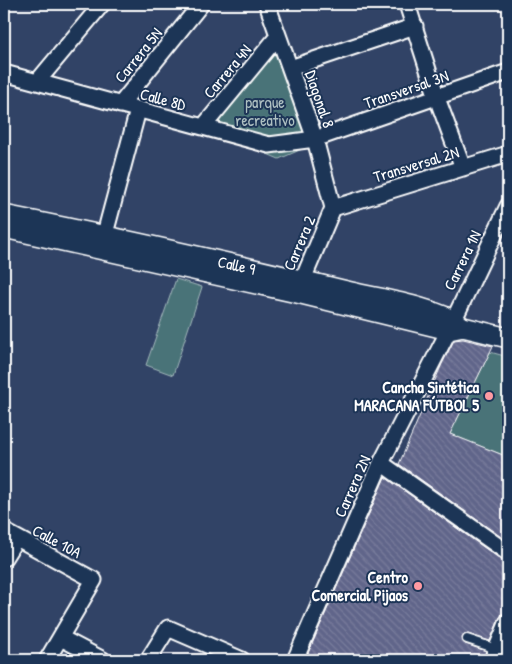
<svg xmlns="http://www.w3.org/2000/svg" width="512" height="664" font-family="'Patrick Hand',sans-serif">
<defs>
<pattern id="building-back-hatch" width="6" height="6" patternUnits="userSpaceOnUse" patternTransform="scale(1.25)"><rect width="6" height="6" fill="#61658a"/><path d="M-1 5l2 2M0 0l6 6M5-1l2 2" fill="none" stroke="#797c9c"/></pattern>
</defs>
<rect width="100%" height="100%" fill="#314366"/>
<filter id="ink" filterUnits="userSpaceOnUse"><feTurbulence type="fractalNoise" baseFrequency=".02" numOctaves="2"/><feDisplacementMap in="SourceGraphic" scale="10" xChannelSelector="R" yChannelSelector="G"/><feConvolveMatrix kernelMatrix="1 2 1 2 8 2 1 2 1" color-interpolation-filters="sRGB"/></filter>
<g filter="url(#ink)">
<path fill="#4a7378" stroke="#a4b9bc" d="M278,36L316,143L279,159L203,127Z
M176,279L202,287L173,375L146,365Z
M490,352L508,357V457L450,434Z"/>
<path fill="url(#building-back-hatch)" stroke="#fff" d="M463,339L493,346L450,434L508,457V542L399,464L442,364L454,340Z
M385,477L503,561L508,562V612L500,617L490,641L468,634L462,638L465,644L486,651L483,660H305Z"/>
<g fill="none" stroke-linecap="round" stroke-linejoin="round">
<g stroke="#fff" stroke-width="11">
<path id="service" d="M467,639L497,649"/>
</g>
<g stroke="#fff" stroke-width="19">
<path id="minor" d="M267,4L315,139L333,208
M407,4L437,98L463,168
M290,68L415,26
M4,73L269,145L315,139L508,72
M37,82L102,4
M120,105L201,4
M203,127L278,36
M333,208L508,154
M102,245L138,110
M299,289L333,208
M381,463L508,553
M4,531L94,580L47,660
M4,558L16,539
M61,638L103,660
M148,660L168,628L242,660
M295,660L381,463L449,330L508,206
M492,660L508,621"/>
</g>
<g stroke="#fff" stroke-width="22">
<g id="tertiary">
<path id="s1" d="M4,215C120,238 235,264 351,292C380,299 435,307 459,324"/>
<path d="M4,228L297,293L449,330L463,327L508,338"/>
</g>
</g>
<use href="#service" stroke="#1d3557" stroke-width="8"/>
<use href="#minor" stroke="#1d3557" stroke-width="15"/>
<use href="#tertiary" stroke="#1d3557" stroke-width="19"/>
</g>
</g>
<g fill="#ff9aa2" stroke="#1d3557" stroke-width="2">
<circle cx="489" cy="396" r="5"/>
<circle cx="418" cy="586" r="5"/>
</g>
<g text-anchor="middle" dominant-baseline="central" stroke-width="4" stroke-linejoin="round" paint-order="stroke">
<g font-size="16" fill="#fff" stroke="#1d3557">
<text transform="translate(138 55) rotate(-51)">Carrera 5N</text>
<text transform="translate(227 71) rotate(-50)">Carrera 4N</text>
<text transform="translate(406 89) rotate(-19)">Transversal 3N</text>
<text transform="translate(163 99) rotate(15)">Calle 8D</text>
<text transform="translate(320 99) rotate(71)">Diagonal 8</text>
<text transform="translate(416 164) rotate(-17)">Transversal 2N</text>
<text transform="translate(299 243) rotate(-67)">Carrera 2</text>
<text transform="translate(462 260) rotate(-64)">Carrera 1N</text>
<text stroke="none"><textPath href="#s1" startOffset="238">Calle 9</textPath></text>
<text transform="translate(352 486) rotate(-66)">Carrera 2N</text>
<text transform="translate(57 541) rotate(28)">Calle 10A</text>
</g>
<g font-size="16" fill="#aec0c2" stroke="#1d3557">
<text x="265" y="102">parque<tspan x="265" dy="18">recreativo</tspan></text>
</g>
<g font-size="16" font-weight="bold" fill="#fff" stroke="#1d3557" text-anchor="end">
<text x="479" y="387">Cancha Sintética<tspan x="479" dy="18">MARACANA FÚTBOL 5</tspan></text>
<text x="408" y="577">Centro<tspan x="408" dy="18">Comercial Pijaos</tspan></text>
</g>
</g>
<rect width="512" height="664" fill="none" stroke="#1d3557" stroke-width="20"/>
<rect x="10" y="10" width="492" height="644" fill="none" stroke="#fff" stroke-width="2" filter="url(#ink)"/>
</svg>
